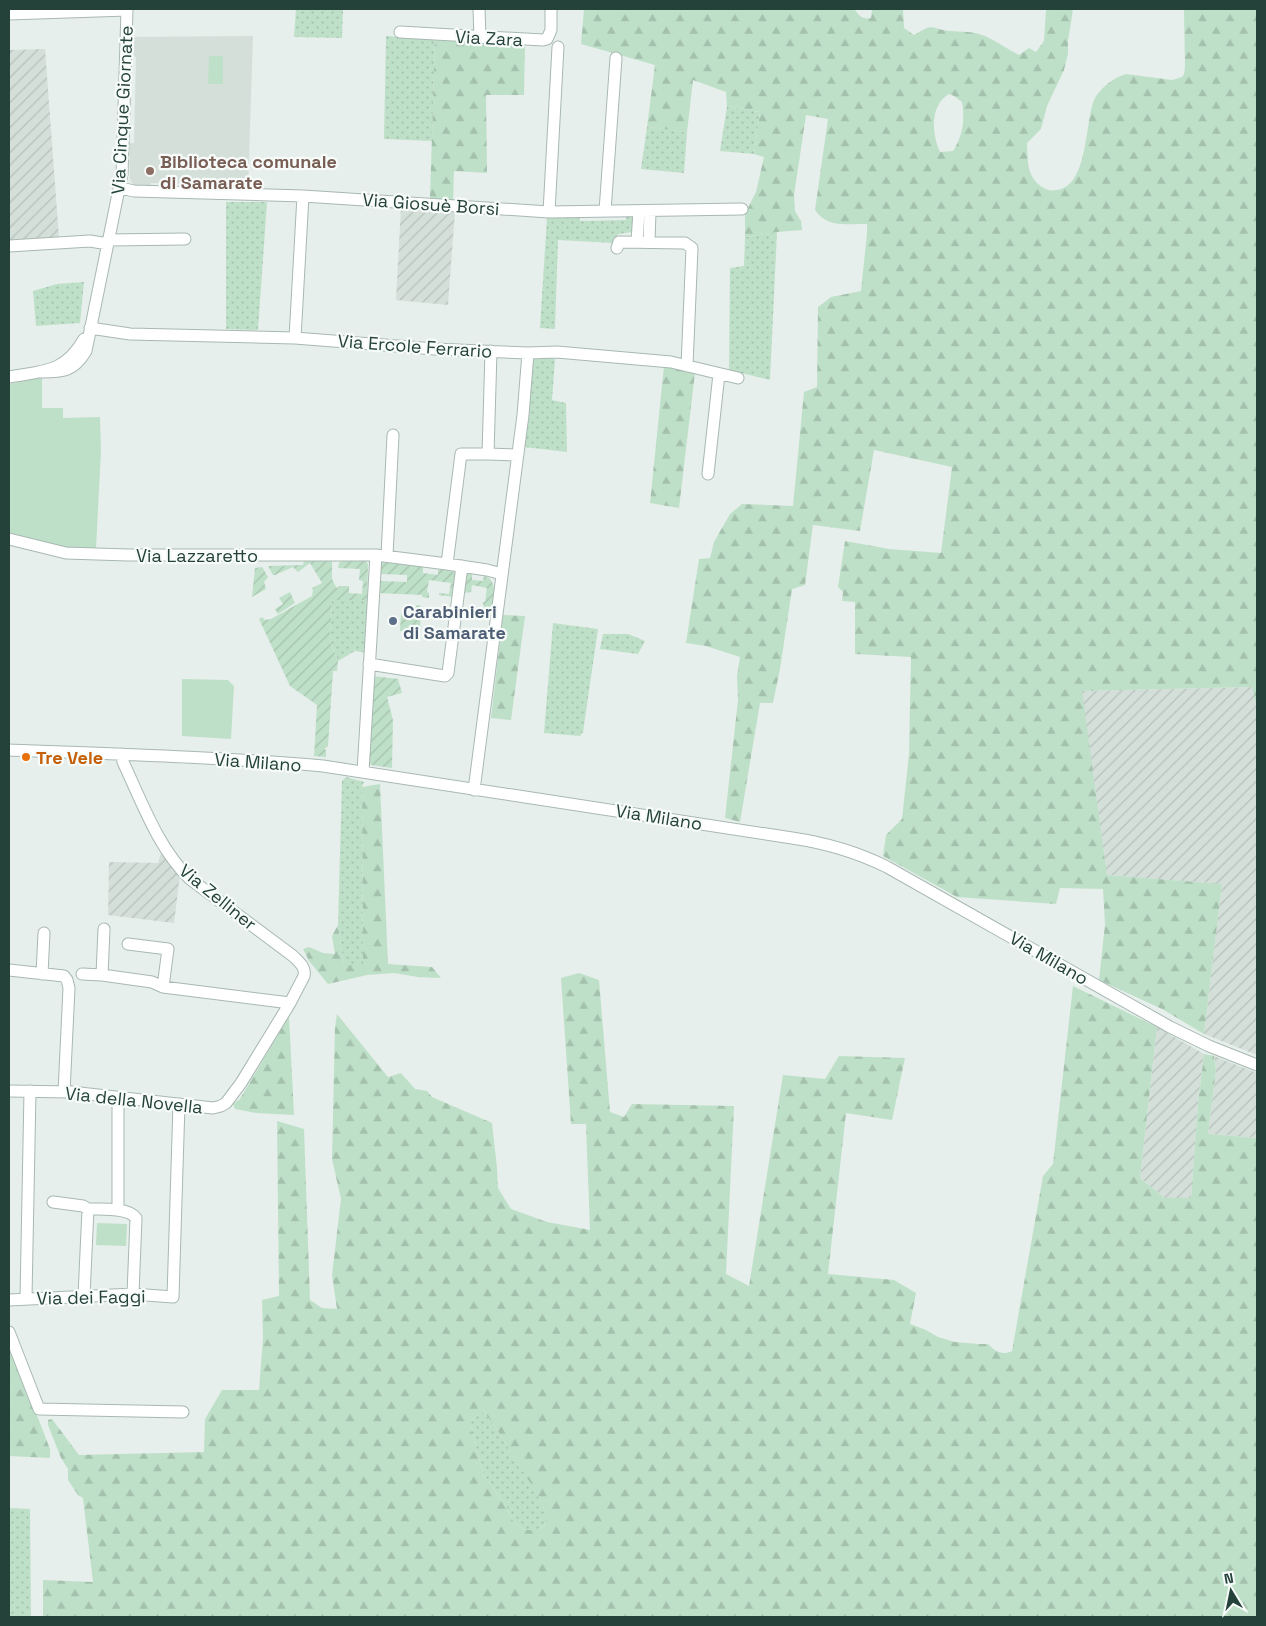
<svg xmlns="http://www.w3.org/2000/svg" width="1266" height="1626" font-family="'Space Grotesk',sans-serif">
<defs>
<pattern id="industrial-furrows" width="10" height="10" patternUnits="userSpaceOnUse" patternTransform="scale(1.25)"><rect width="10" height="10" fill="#d4dfda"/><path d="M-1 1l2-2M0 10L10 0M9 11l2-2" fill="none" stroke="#b6c1bc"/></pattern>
<pattern id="grass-dots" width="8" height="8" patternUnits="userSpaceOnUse" patternTransform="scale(1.25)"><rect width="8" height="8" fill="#bfe0c8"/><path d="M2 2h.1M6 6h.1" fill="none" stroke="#a4c1ad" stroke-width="1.8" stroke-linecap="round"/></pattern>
<pattern id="forest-firs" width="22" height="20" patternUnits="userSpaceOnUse" patternTransform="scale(1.25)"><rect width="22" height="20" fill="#bfe0c8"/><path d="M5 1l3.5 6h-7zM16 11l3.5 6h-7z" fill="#a4c1ad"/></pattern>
<pattern id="garden-furrows" width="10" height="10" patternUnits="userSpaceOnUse" patternTransform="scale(1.25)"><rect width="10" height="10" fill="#bfe0c8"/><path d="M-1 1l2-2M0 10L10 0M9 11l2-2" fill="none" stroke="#a4c1ad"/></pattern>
</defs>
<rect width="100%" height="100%" fill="#e6efeb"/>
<path fill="#d4dfda" d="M253,36L248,190H226L225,185L151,183V189L134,186L130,179L129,143H134L136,58L131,51L130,37Z"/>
<path fill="url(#industrial-furrows)" d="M45,49L59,238L9,241V50Z
M401,207L455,212L448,305L396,300Z
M1252,687L1255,701H1257V1055L1204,1034L1222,884L1107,875L1081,691Z
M161,853L180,875L174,923L108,915L109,862L158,863Z
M1157,1027L1204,1054L1198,1103L1191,1198H1165L1140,1178Z
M1214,1056L1257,1073V1138L1208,1134L1216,1070Z"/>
<path fill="url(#grass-dots)" d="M296,9H343L342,38L294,37Z
M386,36L435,40L432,141L384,139Z
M727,106L760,112L754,154L720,151Z
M647,127L687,132L684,173L641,169Z
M226,202H267L258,330L226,329Z
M626,215L632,216V232L618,234L614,243L558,240L555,329L540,328L547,217L580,216V221L626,220Z
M777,232L770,380L729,370L730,268L744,266L745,237Z
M84,282L80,323L36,326L33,291L57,284Z
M539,357L555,359L552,400L566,403L567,452L524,447L533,359Z
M367,597H371L367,653L355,651L338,661L330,641L332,600H367Z
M553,623L598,629L583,732L580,736L544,733Z
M603,634H628L645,641L638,654L600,649Z
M346,777L364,782L362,787L363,965H344L338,925L342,781Z
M479,1413H485L494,1425L536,1491L546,1513V1524L538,1530H524L513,1521L506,1506L484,1476L470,1426V1421Z
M9,1508L30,1509L31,1617H9Z"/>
<path fill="url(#forest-firs)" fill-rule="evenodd" d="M584,9H854C859,15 862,20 871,18L872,9H903L904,28L914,35C936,22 929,29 950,31C961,32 974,31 985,36C996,41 1007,49 1019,55L1029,48L1036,52L1044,41L1046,9H1073L1068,41V54L1064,70L1047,106L1041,129L1027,143C1028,160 1026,176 1042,187C1047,190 1051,191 1056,190C1088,188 1085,122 1094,100C1100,88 1113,78 1126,74L1172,80L1182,77L1184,74L1185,67L1184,9H1257V701H1255L1252,687L1082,691L1107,875L1222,884L1204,1034L1162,1009L1099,980L1105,924L1103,889L1060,888L1056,904L957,897L883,856L886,835L902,819L909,754L911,657L855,654V602L842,601L843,592L838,587L845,541L889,549L941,553L952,467L874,450L860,531L813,525L805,585L792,589L780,669L773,703H760L740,822L725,818L738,700L737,676L740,657L706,646L686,643L699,559L710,558L714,542L730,514L742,504L793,506L804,392L817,387L818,307L831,297L861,291L867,233V224C847,223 828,229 815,210L828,119L806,115L794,195L795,211L801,221L802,230L777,232L745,237V214L756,192L764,157L754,154L760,112L727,106L726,92L693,80L687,132L647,127L655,65L581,44ZM949,94L954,96L962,102C965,120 963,136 953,151L940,152C932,134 929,106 949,94Z
M435,40L525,45L524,95H486L487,173L454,171L453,200L430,198Z
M664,366L695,373L679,508L650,503Z
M503,615L525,616L511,720L491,718Z
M380,784L388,964L432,967L441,978L418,977L394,973L367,975L328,984L309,961L303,949L309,947L323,953L335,954L332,936L338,925L344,965H363L362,787Z
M579,973L599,980L610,1112L624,1117L632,1104L734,1106L726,1274L749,1286L783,1075L825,1079L839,1056L905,1058L892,1120L846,1113L828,1274L894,1280L916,1293L910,1324L926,1330L938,1337L955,1342L979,1344H988C995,1351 1002,1356 1012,1351L1043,1176L1053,1164L1073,986L1157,1027L1140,1178L1165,1198H1191L1198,1103L1204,1054L1214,1056L1216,1070L1208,1134L1257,1138V1617H43V1580L93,1582L83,1498L78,1495L68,1480V1469L61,1458L48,1425V1420L52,1419L79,1455L204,1452L205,1419L222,1390H259L263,1338L262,1300L279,1296L277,1121L304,1129L310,1300L322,1308L337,1309L332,1275L341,1199L332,1159L335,1027L337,1014L388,1077L401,1073L415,1089L427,1091L432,1097L492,1123L497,1168L498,1188L511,1209L547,1222L590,1230L586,1124H571L561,978ZM479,1413H485L494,1425L536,1492L546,1513V1524L538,1530H524L513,1521L506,1506L484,1476L470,1426V1421Z
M289,1016L294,1115L256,1113L235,1109L233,1104L240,1099Z
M9,1343L50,1449V1458L9,1456Z"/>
<path fill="#bfe0c8" d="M209,56H223V84H208Z
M42,377V408H63V418L100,417L101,451L96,549L58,548L9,533V384Z
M182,679L228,680L234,686L231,739L182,736Z
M97,1223L127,1224L126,1246L96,1245Z"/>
<path fill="url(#garden-furrows)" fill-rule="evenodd" d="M304,560L332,561V579L336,587L338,588L339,586H349V593L362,594L363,581L359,580L360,569L338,568L339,563L343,560H365L368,564L367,600H332L330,641L338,661L337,671H333L328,746L324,749L326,750V757L314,756L317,705L290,686L259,619L262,617L265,620L271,619L312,596L313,590L312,588L322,583L310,563L298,572L293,567L275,575H273L268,566L303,565Z
M381,562L423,567V573L438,575V570C444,570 452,570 457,574L454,597L439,595V593L449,594L451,583L429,580L427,592L429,593V598L422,597V595L378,593L380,563ZM381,574L407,575V582L380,581Z
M262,567L268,577L264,582L266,589L252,597L255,568Z
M467,573L472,574V580L483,581L484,576C500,580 493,603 491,615L483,613L484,605H483V602H485L487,588L472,585L471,592L464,593L466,575Z
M290,592L295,603L278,614L275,609L283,604L279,598Z
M416,605L421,606L420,633L400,631L401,613L415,614Z
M373,676L398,679L402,693L387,697L393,720L392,768L371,765L368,759Z"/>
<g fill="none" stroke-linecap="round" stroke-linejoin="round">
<g stroke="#a8b8b2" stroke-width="13">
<path id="minor" d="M479,9L480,38
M9,14L127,10
M400,32L543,40L547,39L551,30V9
M120,188L134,191L303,196L549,212L742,209
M605,211L616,58
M549,212L558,47
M109,240L185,239
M637,241L639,212
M649,241L650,212
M9,246L90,241L108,244
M617,248L619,242L685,243L692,248L687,366
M90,328L130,334L295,338L435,349L528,353L557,352L671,362L738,378
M295,338L303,196
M38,372C61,372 73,373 86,351L122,174L127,9
M9,377C43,371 65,373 84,339
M488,454L518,455
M708,474L719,374
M9,539L66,553L128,555H376L447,564L487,570L502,574
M387,556L393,435
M447,564L461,454H488L491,351
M369,664L445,676L448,673L462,566
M9,750C113,754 219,757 323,766L792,838C826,843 857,852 887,867L1170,1027L1209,1046L1257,1065
M363,772L376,555
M474,790L523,415L528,353
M128,944L168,949L163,987
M9,970L64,976L67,980L69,988L64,1092
M42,974L44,933
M82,974L102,975L104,929
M102,975L152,982L163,987L290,1003
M9,1091L71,1092L213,1108L221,1106L226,1103L241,1083L290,1003L304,976C306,967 299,962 293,956L190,879C158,848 142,802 123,762V754
M118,1097V1210
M53,1202L83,1206L88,1209
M84,1296L88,1209C101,1209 128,1207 136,1218L133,1294
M26,1298L30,1091
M9,1300L133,1294L173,1297L179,1104
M9,1332L39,1409L183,1412"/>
</g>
<use href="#minor" stroke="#fff" stroke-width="11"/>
</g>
<circle fill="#8d6e63" stroke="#f7fbf9" stroke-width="2" cx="150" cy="171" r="5"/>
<circle fill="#5c6f8a" stroke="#f7fbf9" stroke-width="2" cx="393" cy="621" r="5"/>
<circle fill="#e8710a" stroke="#f7fbf9" stroke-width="2" cx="26" cy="757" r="5"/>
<g text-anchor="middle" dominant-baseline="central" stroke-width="4.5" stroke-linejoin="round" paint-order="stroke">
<g font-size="18" fill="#24423a" stroke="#f7fbf9">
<text transform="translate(489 38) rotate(3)">Via Zara</text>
<text transform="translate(122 110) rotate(-87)">Via Cinque Giornate</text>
<text transform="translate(431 204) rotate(4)">Via Giosuè Borsi</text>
<text transform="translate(415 346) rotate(4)">Via Ercole Ferrario</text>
<text x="197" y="555">Via Lazzaretto</text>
<text transform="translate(258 762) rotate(4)">Via Milano</text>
<text transform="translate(659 817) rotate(9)">Via Milano</text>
<text transform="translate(218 897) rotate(39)">Via Zelliner</text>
<text transform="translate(1049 958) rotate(30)">Via Milano</text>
<text transform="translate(134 1100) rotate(6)">Via della Novella</text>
<text transform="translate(91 1297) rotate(-1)">Via dei Faggi</text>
</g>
<g font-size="18" font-weight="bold" fill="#785e54" stroke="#f7fbf9" text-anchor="start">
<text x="160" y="161">Biblioteca comunale<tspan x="160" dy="21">di Samarate</tspan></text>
</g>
<g font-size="18" font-weight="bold" fill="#4e5e75" stroke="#f7fbf9" text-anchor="start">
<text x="403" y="611">Carabinieri<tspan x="403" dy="21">di Samarate</tspan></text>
</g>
<g font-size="18" font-weight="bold" fill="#c56008" stroke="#f7fbf9" text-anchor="start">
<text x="36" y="757">Tre Vele</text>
</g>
</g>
<rect width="1266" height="1626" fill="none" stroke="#24423a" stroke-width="20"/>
<g transform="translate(1231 1591) rotate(350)" stroke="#f7fbf9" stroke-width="4" paint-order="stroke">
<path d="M0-4L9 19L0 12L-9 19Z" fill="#24423a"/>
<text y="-8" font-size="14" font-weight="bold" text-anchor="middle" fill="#24423a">N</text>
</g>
</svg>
